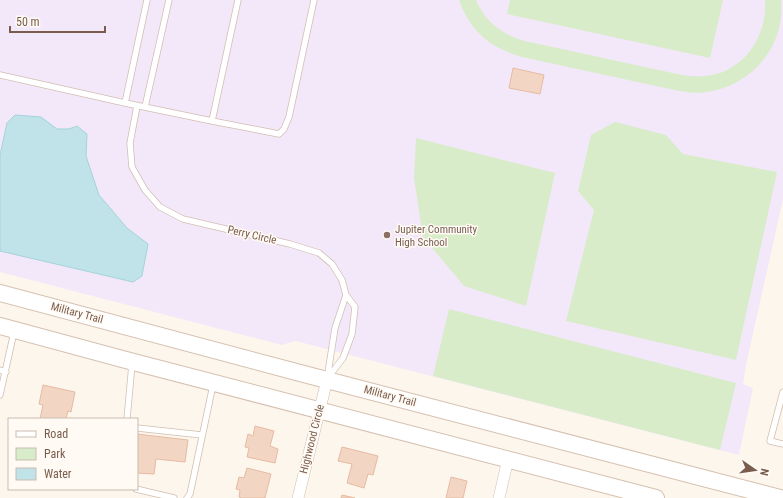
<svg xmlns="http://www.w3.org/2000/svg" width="783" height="498" font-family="'Roboto Condensed',sans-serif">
<rect width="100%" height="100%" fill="#fdf6ec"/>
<path fill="#f3e8fa" d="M0,0H783V199L746,365L743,384L753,388L739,455L311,345L295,341L282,345L0,272Z"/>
<path fill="#d8ecc9" d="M459,0H476C485,22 503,35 525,41L682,75C689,76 696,77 704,76C743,73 767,38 765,0H781C782,8 781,16 780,24C773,60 742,88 706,92C697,94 688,92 679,91L522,57C491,48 470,32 459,0Z
M510,0H723L710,58L507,14Z
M615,122L666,135L683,154L777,172L736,360L566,321L594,210L578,191L591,135Z
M416,138L555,173L526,306L464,286L423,237L414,178Z
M449,309L736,383L720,450L433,376Z"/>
<path fill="#bfe3e8" stroke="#a5d3da" d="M15,115L41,117L57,129H69L77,126L87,134L86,156L99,195L127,228L148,244L142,276L133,282L0,251V155L7,123Z"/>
<path fill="#f3d5c3" stroke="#e6bba3" d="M513,68L544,75L540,94L509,88Z
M43,385L75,392L71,412L68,411L66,419H40L43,405L39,404Z
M255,426L274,431L270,446L278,449L275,463L247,457L249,448L245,447L248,434L253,436Z
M137,434L188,440L185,462L156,459L154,474L137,473Z
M342,447L378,456L373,475L368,474L364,488L347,483L352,464L338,461Z
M247,468L271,474L265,498H242L239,497L240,490L236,489L239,477L244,478Z
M451,477L467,481L463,498H446Z
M342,495L355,498H341Z"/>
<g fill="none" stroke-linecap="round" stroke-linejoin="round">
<g stroke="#d1beb0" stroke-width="7">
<path id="lane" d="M0,75L125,103L212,121L279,134L284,129L289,117L314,0
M125,103L147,0
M137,106L130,143L132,167L145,190L160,207L183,219L290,244L319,253L332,264L342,280L346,295L335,328L327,379
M145,107L169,0
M212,121L238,0
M0,370L6,372
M327,379L343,358L352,334L355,307L346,295
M783,392L770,441L783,444
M0,395L14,332
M127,419L132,364
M137,428L202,435
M136,489L174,498
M187,498L190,494L213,385"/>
</g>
<g stroke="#d1beb0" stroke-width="12">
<path id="street" d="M298,498L327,380
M499,498L508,459"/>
</g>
<g stroke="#d6c0b0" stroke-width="18">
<path id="secondary" d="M0,293L300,373L780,498
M0,326L126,360L656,498"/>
</g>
<use href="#lane" stroke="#fff" stroke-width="5.5"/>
<use href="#street" stroke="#fff" stroke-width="11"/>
<use href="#secondary" stroke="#fff" stroke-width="16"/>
</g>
<circle fill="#8d6e63" stroke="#fffaf3" stroke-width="1.5" cx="387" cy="235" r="4"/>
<g text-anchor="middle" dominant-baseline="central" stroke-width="3" stroke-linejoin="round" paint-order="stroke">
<g font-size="11" fill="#785e54" stroke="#fffaf3" text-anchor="start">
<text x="395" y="229">Jupiter Community<tspan x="395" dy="13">High School</tspan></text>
</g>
<g font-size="11" fill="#7a5c4d" stroke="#fffaf3">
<text transform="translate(252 235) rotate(13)">Perry Circle</text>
<text transform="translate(77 313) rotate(15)">Military Trail</text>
<text transform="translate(390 396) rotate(15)">Military Trail</text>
<text transform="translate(312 439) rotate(-76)">Highwood Circle</text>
</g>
</g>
<rect x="8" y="418" width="130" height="72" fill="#fffaf3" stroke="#cabbb1"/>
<rect x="16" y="431" width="20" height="6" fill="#ffffff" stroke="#cabbb1"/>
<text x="44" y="438" font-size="12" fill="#7a5c4d">Road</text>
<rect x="16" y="448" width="20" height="12" fill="#d8ecc9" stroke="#cabbb1"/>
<text x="44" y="458" font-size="12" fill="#7a5c4d">Park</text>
<rect x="16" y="468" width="20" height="12" fill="#bfe3e8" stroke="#cabbb1"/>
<text x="44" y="478" font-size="12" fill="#7a5c4d">Water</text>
<g transform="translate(755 470) rotate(103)" stroke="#fffaf3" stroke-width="3" paint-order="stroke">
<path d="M0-3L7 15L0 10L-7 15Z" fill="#7a5c4d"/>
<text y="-6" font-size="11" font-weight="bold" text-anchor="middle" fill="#7a5c4d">N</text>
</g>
<path d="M10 26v6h95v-6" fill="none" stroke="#7a5c4d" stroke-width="2"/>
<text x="16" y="26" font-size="12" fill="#7a5c4d" stroke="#fffaf3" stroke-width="3" paint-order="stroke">50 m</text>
</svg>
